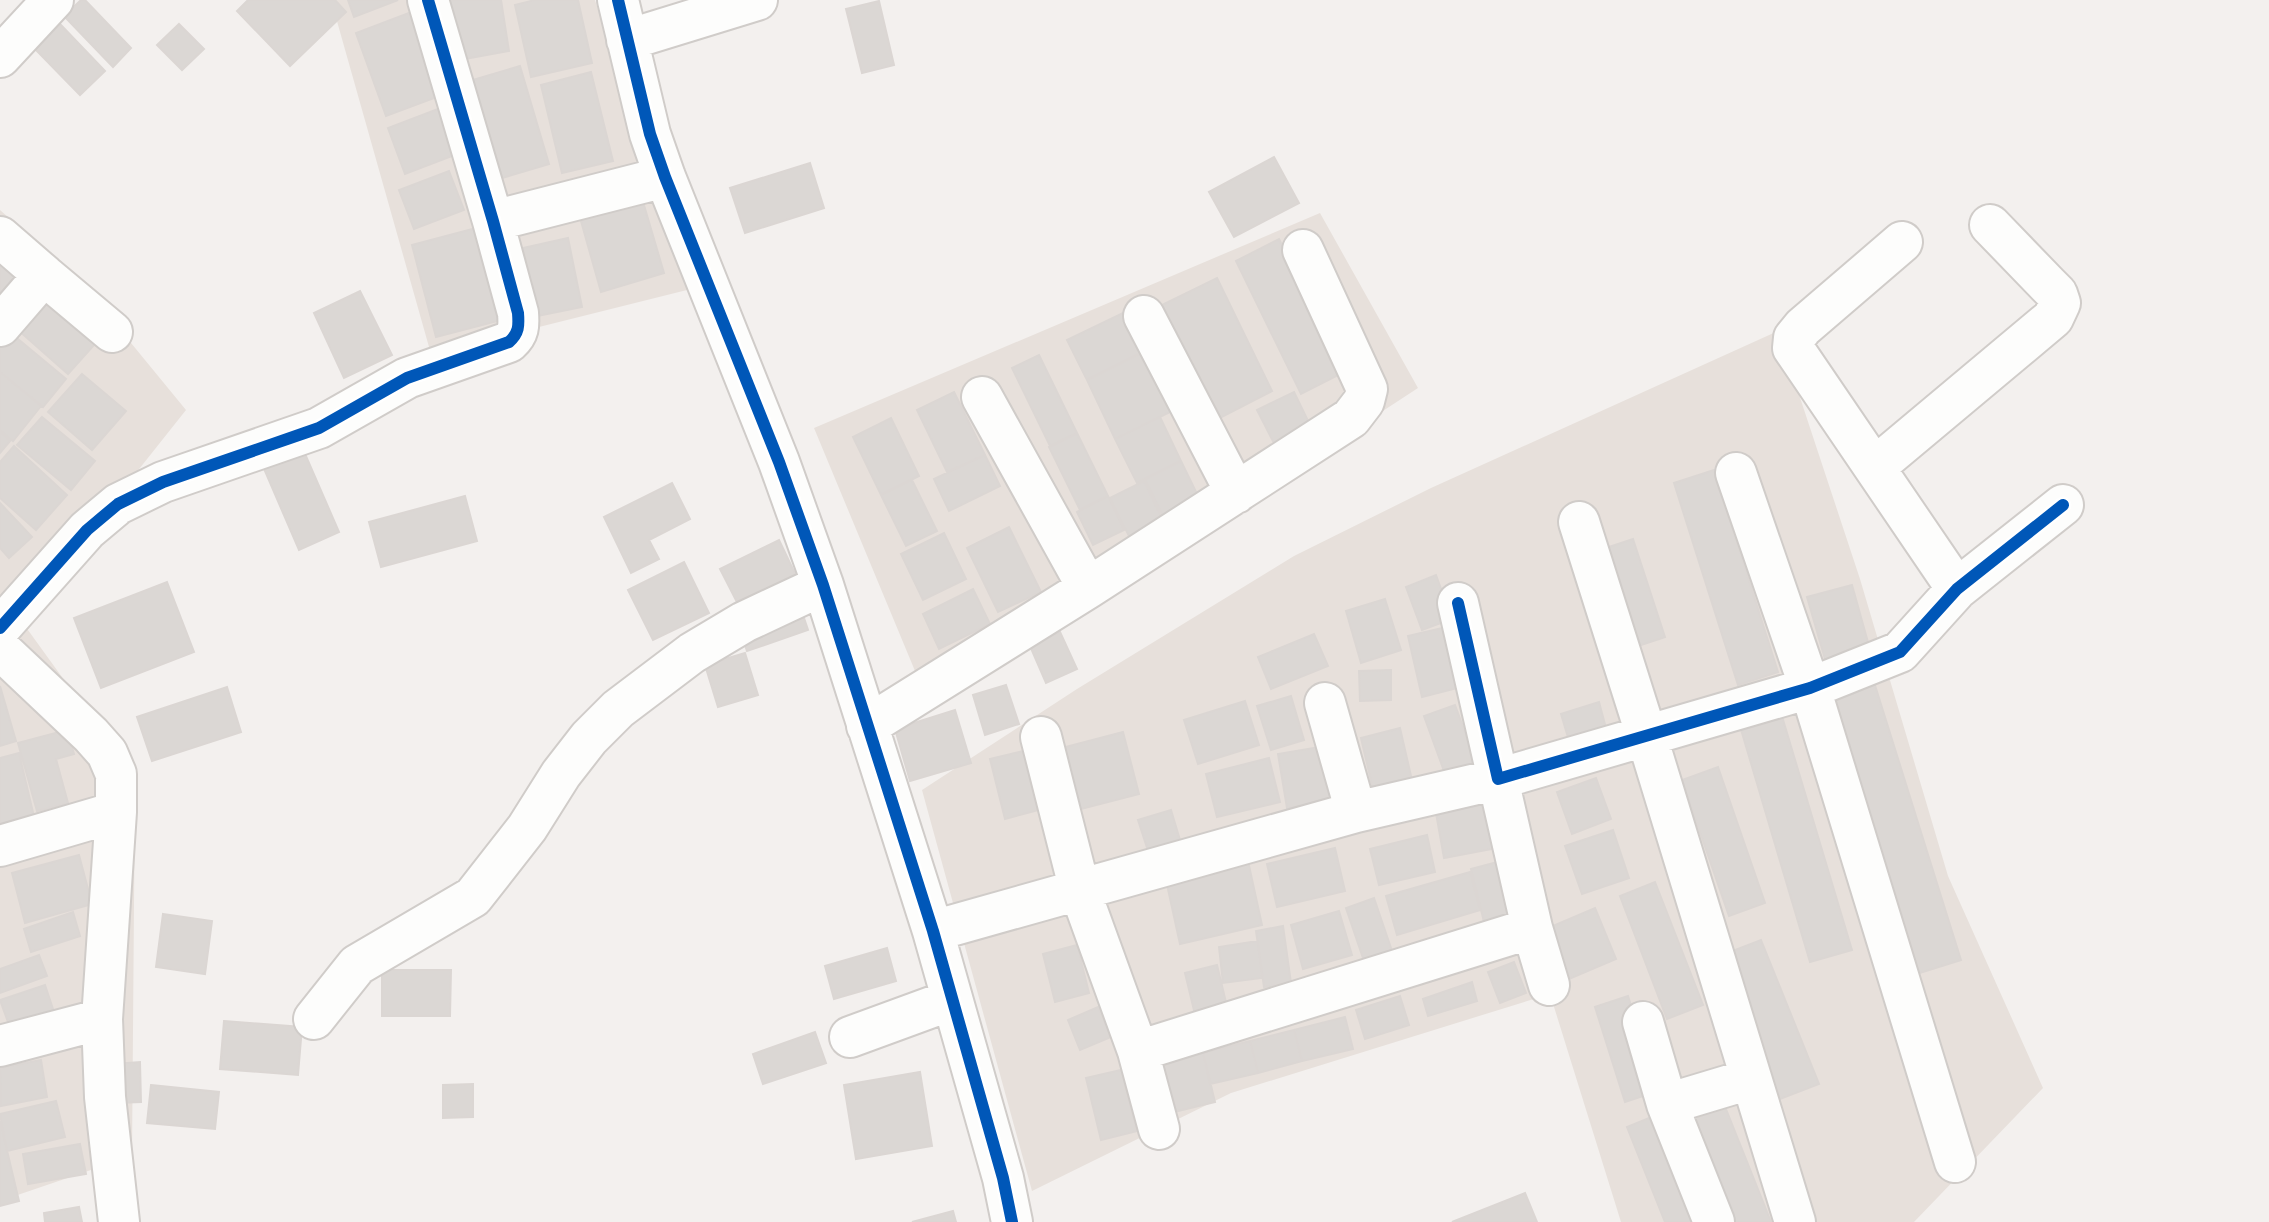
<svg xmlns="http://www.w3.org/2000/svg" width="2269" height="1222" font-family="'PT Sans Narrow',sans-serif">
<rect width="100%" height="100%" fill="#f3f0ee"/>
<path fill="#e7e0db" d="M331,0H595L687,290L431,354Z
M0,210L81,282L186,410L20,619L135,778L132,1156L0,1201Z
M1320,213L1418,388L930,707L814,428Z
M1778,331L1860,579L1948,876L2043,1088L1914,1222H1621L1550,994L1231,1093L1032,1191L922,790L1077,689L1294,556L1431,488Z"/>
<path fill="#dbd7d4" stroke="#dbd6d3" stroke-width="2" d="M81,0H85L131,48L113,67L64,16Z
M248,0H335L346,12L290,66L237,11Z
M348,0H398L354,17Z
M438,0H501L509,51L448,62Z
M535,0H578L592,63L531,77L515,5Z
M879,1L894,65L862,73L846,9Z
M414,11L445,94L386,116L356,33Z
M60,24L105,71L80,95L35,49Z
M179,24L204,49L182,70L157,45Z
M520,66L549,164L502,178L473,80Z
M591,72L613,161L562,173L541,85Z
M443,107L460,153L405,174L388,128Z
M1274,157L1299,203L1234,237L1209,192Z
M810,163L824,208L745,233L730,188Z
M449,171L464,210L414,229L399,190Z
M641,195L664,273L601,292L579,214Z
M480,227L505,319L436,337L412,245Z
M568,238L582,307L537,316L523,248Z
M1279,239L1344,372L1301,394L1236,261Z
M0,251L26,271L0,304Z
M1217,278L1272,391L1216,420L1160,306Z
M360,291L392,355L344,378L314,313Z
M52,292L102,336L68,374L18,330Z
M1127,311L1145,351L1087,380L1067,340Z
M12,334L66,379L43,407L0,372V348Z
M1145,351L1174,410L1115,439L1087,380Z
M1039,355L1077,433L1050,446L1012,368Z
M0,372L41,406L13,441L0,430Z
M82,374L126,411L92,450L48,412Z
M954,392L985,455L947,472L917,410Z
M1294,392L1312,429L1276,447L1257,410Z
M42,417L95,461L71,490L17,445Z
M1160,417L1181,461L1137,483L1115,439Z
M891,418L919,476L881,495L853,437Z
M0,432L10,441L0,453Z
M1077,433L1108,496L1080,510L1049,447Z
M14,446L67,495L36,530L0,498V462Z
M302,447L339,532L299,550L262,464Z
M985,455L1000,486L949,511L934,479Z
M1181,461L1199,498L1163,516L1145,479Z
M1714,470L1778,672L1738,685L1674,483Z
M912,480L937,531L906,546L881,495Z
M1144,481L1166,527L1133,544L1110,498Z
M672,483L690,519L649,540L659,559L631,573L604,517Z
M465,496L477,541L381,567L369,522Z
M1108,496L1124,530L1093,545L1077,512Z
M0,503L32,537L9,558L0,548Z
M1009,527L1041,592L998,612L967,548Z
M944,533L966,579L923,600L901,554Z
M1633,539L1665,637L1629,649L1597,551Z
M779,540L801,586L743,614L720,569Z
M684,562L709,613L653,640L628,590Z
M1436,575L1452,619L1422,630L1406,587Z
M167,582L194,652L101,688L74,618Z
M1852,585L1871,653L1827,666L1807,597Z
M973,589L990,624L939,649L923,614Z
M1385,599L1401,650L1361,663L1346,611Z
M801,609L808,630L747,651L740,630Z
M1451,626L1465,686L1422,697L1408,636Z
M1060,632L1077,669L1046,683L1030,646Z
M1314,634L1328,666L1271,689L1258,657Z
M745,653L758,695L718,707L705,665Z
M1391,670V700L1360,701L1359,671Z
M1874,682L1961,960L1910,976L1823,699Z
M1006,685L1019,724L985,735L973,695Z
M0,686L16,741L0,746Z
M227,687L241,732L152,761L137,717Z
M1291,696L1304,740L1271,750L1257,706Z
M1245,701L1259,745L1198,764L1184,720Z
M1599,702L1610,743L1573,754L1561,714Z
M1778,703L1852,950L1810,962L1737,716Z
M1455,705L1479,770L1448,782L1424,716Z
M955,710L971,763L910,781L895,729Z
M1400,728L1414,789L1375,798L1361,738Z
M67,730L74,754L56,759L68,803L37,811L18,743Z
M1123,732L1139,794L1073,811L1058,749Z
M1332,745L1341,799L1287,808L1278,754Z
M1027,750L1042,809L1005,819L990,759Z
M19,753L35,821L0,830V758Z
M1269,758L1280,802L1217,817L1206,774Z
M1718,767L1765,903L1729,916L1682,780Z
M1596,778L1611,819L1572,834L1557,792Z
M1489,803L1497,848L1444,858L1436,813Z
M1171,810L1183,850L1151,860L1138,820Z
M1613,830L1629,878L1582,894L1565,846Z
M1427,835L1435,872L1379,885L1370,849Z
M1335,848L1345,891L1277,907L1267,864Z
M79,855L92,904L25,923L12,873Z
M1505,860L1520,922L1486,930L1471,869Z
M1248,861L1262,925L1180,944L1166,880Z
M1470,872L1480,910L1397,935L1386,896Z
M1655,882L1703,1005L1667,1019L1620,896Z
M1374,898L1393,954L1365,964L1346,908Z
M1595,908L1616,959L1562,982L1541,931Z
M1339,911L1352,955L1303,969L1291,925Z
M73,912L80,936L31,952L24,929Z
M163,914L212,921L205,974L156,967Z
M1283,926L1291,983L1264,987L1256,931Z
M1761,940L1819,1084L1780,1099L1722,955Z
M1258,941L1262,978L1223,983L1219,947Z
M1077,945L1089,993L1055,1002L1043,954Z
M887,948L896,981L834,999L825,966Z
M39,955L47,976L0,993V969Z
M1514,962L1526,993L1500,1003L1488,972Z
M1217,965L1230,1019L1198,1027L1185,973Z
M382,970H451L450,1016H382Z
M1472,982L1477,1001L1428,1016L1423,999Z
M45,985L56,1018L12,1033L0,1000Z
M1400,996L1409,1025L1365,1039L1356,1010Z
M1628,996L1658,1091L1625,1102L1595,1007Z
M1098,1007L1111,1037L1080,1050L1068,1020Z
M1345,1017L1353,1049L1302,1061L1294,1030Z
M224,1021L302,1027L298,1075L220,1069Z
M1294,1030L1302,1061L1258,1073L1250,1041Z
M815,1032L826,1063L763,1084L753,1054Z
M1200,1040L1215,1102L1170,1113L1155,1051Z
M1250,1041L1258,1073L1210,1084L1203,1053Z
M41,1060L47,1097L1,1106L0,1068Z
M140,1062L141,1102L116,1103L114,1064Z
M1121,1070L1137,1131L1101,1140L1086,1078Z
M920,1072L932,1146L856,1159L844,1085Z
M473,1084V1117L443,1118V1085Z
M151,1085L219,1092L215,1129L147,1123Z
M1718,1089L1771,1222H1726L1680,1105Z
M56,1101L65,1137L7,1151L0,1114Z
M1666,1111L1709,1222H1665L1627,1127Z
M0,1121L19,1201L0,1206Z
M80,1144L86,1174L28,1184L23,1154Z
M1525,1193L1537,1222H1452Z
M79,1207L82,1222H45L44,1213Z
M953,1211L956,1222H912Z"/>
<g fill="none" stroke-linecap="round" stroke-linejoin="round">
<g stroke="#d0ccc9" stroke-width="44">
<path id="minor" d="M618,0L650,134L665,177L779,462L823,585L933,931L1003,1178L1012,1222
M627,40L757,0
M0,57L53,0
M493,221L665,177
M0,237L44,275L0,326
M1902,242L1803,327L1794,338L1793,348L1957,589
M44,275L112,332
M1144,316L1236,493
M982,397L1088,588
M1875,467L2053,318L2060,303L2057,294L2048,285L1990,225
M1736,473L1810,688L1955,1162
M1579,522L1647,737L1795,1222
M1458,603L1498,779L1810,688L1900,652L1957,589L2063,505
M0,628L87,530L118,504L163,482L319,428L407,378L509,342C519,333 519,326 518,313L493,221L428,0
M0,649L91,735L107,753L116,774V812L102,1019L105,1097L119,1222
M1325,703L1356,812
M867,726L1088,588L1351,418L1364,401L1367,389L1303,250
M1041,737L1080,891L1138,1051L1159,1129
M0,846L116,812
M933,931L1356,812L1498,779L1532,928L1549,985
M314,1019L357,965L473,897L527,828L561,774L589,738L618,709L692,653L744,622L823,585
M1643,1022L1667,1104L1714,1222
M850,1037L951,1000
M0,1046L102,1019
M1138,1051L1532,928
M1667,1104L1750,1079"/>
</g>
<use href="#minor" stroke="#fdfdfc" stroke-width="40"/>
<g stroke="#fff" stroke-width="17">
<path id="cycleway" d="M618,0L650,134L665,177L779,462L823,585L933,931L1003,1178L1012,1222
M1458,603L1498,779L1810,688L1900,652L1957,589L2063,505
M0,628L87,530L118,504L163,482L319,428L407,378L509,342C519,333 519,326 518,313L493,221L428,0"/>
</g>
<use href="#cycleway" stroke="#0057b8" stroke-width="12"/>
</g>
</svg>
